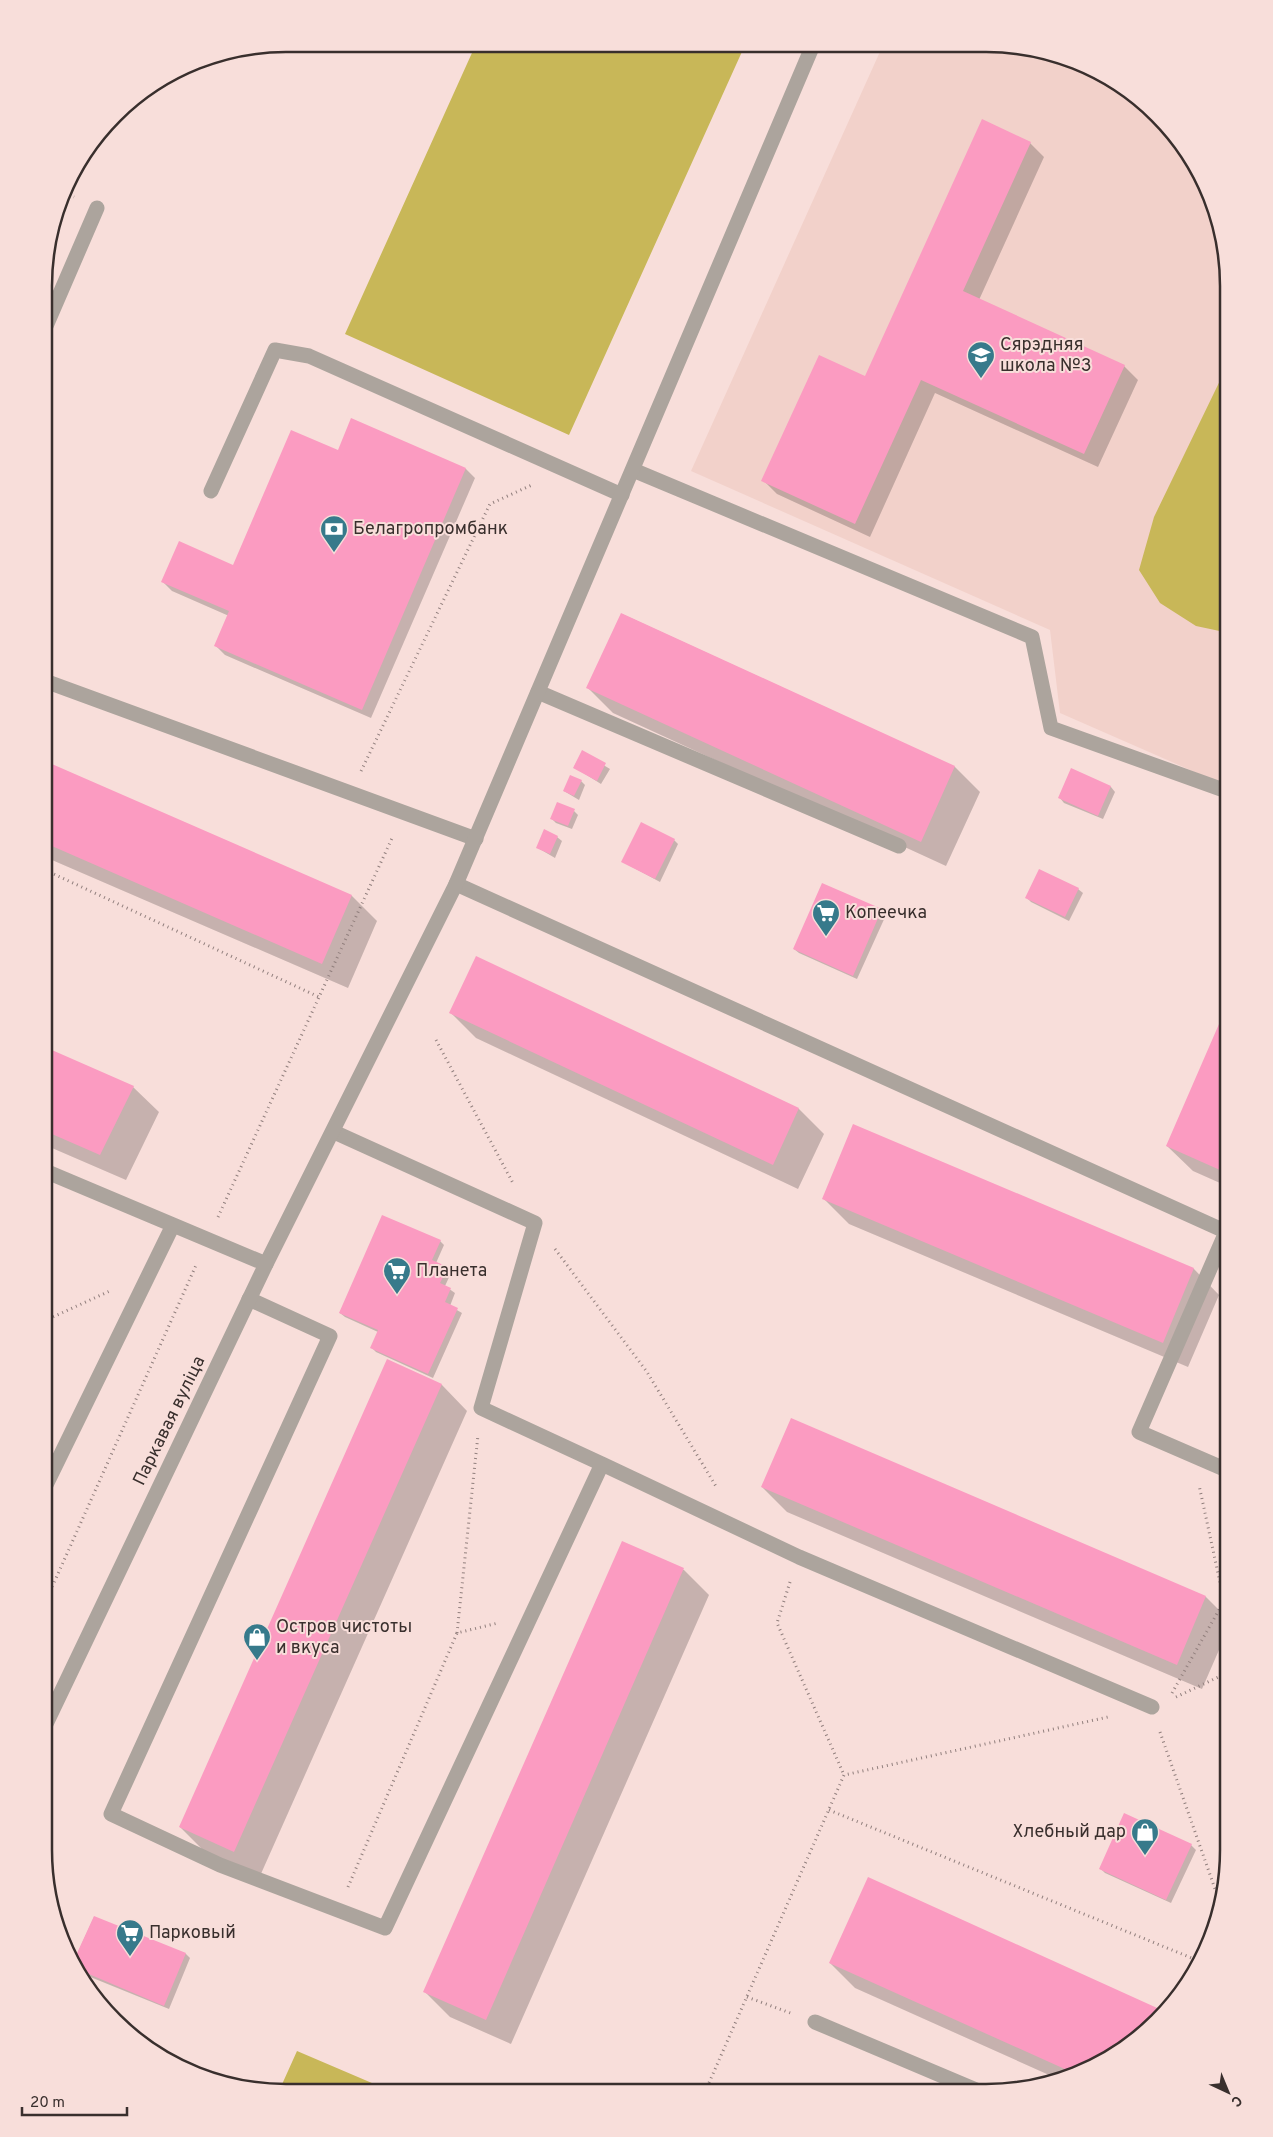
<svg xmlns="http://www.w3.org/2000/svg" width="1273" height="2137" font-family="Overpass,sans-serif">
<rect width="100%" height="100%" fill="#f8deda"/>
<path fill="#f2d1ca" d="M883,45L1019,46L1080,62L1135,94L1179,139L1211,194L1229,286V787L1060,713L1050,630L691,471Z"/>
<path fill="#c8b758" d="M476,44L745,45L569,435L345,334Z
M1229,362V633L1196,626L1160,603L1139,570L1154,517Z
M297,2051L393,2092L279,2091Z"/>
<path fill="#0003" d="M1030,143L1044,157L979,300L1124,366L1138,380L1098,467L935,393L870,537L777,494L763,480L866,378Z
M338,452L466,469L475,478L371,718L225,655L216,646L229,616L172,591L163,582L234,567Z
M622,614L955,767L980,792L946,866L613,713L588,688Z
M582,752L610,769L601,784L574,767Z
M45,763L352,896L377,921L348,988L45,857Z
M1072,770L1111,787L1115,792L1103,819L1064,803L1060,798Z
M581,781L585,785L579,800L564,791Z
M574,811L578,815L572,829L556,823L551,818Z
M557,837L562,841L555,858L538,848Z
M674,840L678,844L660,882L623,862Z
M1078,889L1083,893L1069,921L1031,902L1027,898Z
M881,910L886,915L857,979L799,953L794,949Z
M1229,1004V1187L1193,1171L1167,1146Z
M451,1013L799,1109L824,1134L798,1189L476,1038Z
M45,1049L133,1087L159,1112L126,1180L45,1145Z
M854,1126L1194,1269L1219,1295L1188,1367L849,1224L824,1199Z
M440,1241L444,1245L436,1263L451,1273L445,1286L455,1293L450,1306L462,1313L433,1378L376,1352L372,1348L378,1332L345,1317L340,1313Z
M387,1361L442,1385L467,1411L260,1876L205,1852L180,1827Z
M762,1487L1206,1597L1229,1620V1627L1202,1689L787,1512Z
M623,1543L684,1570L709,1595L511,2044L450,2017L425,1992Z
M1191,1845L1196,1850L1171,1903L1105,1873L1100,1868Z
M94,1917L186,1954L190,1958L169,2009L78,1972L73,1963Z
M830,1963L1165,2013L1134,2043L1079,2075L1058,2079L855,1988Z"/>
<path fill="#fb9bc1" d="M982,119L1031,142L963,291L1125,365L1084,454L921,380L855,524L761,481L819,355L865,376Z
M351,418L466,468L362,710L214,646L229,611L161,582L179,541L233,565L291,430L338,450Z
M621,613L955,766L921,842L586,688Z
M582,750L606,763L597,781L573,768Z
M45,761L352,895L322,964L45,843Z
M1071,768L1111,786L1098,816L1058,798Z
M570,775L582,780L574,796L563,791Z
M557,802L575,809L568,826L550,819Z
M641,822L675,839L655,879L621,862Z
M544,829L558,836L550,854L536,848Z
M1039,869L1079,888L1065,917L1025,898Z
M822,883L882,909L853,976L793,949Z
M476,956L799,1108L773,1165L449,1013Z
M1229,1001V1174L1166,1146Z
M45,1047L134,1086L100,1155L45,1131Z
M853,1124L1194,1268L1163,1343L822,1199Z
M382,1215L441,1240L432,1260L448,1267L440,1283L451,1288L445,1302L458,1308L428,1374L370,1348L378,1330L339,1313Z
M387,1359L442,1384L234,1852L179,1827Z
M791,1418L1206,1596L1177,1665L761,1487Z
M622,1541L684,1568L486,2020L423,1992Z
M1124,1813L1192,1844L1166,1900L1099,1869Z
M868,1877L1166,2012L1134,2043L1078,2075L829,1963Z
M94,1916L186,1953L164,2006L77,1969L73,1962Z"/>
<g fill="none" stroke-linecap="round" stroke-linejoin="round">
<path stroke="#917f7d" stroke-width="3" stroke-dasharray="1 4" stroke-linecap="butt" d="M771,45L783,50
M65,192L74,197
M361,771L490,504L534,484
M45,870L319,997
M436,1040L514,1185
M218,1217L393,836
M555,1249L647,1372L717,1488
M44,1321L112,1290
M790,1582L777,1623L844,1775
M44,1605L197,1263
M457,1633L478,1435
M1172,1693L1224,1601L1199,1485
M1176,1697L1229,1672
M1160,1732L1221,1906
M829,1810L1199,1961
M348,1887L457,1633L498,1623
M747,1997L793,2014
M705,2092L844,1775L1108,1717"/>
<path stroke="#aca49d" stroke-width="15" d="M46,326L97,208
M633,470L1032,637L1051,728L1229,792
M211,491L275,350L309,356L622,495
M45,681L476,839
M538,692L899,846
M456,884L1229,1233
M334,1132L535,1223L481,1408L602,1464
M45,1171L266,1264
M1226,1232L1139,1432L1229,1471
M249,1299L330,1336L111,1814L220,1865L385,1928L602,1464L799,1557L1152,1707
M44,1489L173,1225
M815,2022L983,2093"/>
<path stroke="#aca49d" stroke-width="15" d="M44,1728L266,1264L456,884L813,45"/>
</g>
<defs>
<g id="school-pin" transform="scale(1.4375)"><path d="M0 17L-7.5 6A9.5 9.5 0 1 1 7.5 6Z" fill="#377a8b" stroke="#f8deda"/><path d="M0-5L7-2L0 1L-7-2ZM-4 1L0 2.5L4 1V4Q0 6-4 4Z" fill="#fff"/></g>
<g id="bank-pin" transform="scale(1.4375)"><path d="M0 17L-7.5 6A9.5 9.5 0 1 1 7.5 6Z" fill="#377a8b" stroke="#f8deda"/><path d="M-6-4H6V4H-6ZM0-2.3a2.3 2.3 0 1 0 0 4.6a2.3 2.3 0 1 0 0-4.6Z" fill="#fff"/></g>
<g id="supermarket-pin" transform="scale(1.4375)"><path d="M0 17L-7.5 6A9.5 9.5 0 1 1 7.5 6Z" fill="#377a8b" stroke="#f8deda"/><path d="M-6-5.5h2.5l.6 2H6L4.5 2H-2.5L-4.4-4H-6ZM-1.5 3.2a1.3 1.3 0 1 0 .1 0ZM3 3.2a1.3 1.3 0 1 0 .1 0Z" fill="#fff"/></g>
<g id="shop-pin" transform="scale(1.4375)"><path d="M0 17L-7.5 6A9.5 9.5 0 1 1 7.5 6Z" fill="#377a8b" stroke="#f8deda"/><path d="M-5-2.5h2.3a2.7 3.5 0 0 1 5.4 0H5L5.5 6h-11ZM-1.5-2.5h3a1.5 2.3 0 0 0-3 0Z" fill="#fff"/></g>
</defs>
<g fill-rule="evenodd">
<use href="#school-pin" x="981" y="355"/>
<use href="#bank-pin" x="334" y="529"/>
<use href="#supermarket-pin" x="826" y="913"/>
<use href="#supermarket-pin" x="397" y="1271"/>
<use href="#shop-pin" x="257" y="1637"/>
<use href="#shop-pin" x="1145" y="1832"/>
<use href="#supermarket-pin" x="130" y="1933"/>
</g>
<g text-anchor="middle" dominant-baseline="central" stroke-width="4" stroke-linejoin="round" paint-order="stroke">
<g font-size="18" fill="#392f2d" stroke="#f8deda" text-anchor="start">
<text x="1000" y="345">Сярэдняя<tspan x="1000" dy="21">школа №3</tspan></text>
<text x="353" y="529">Белагропромбанк</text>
<text x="845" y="913">Копеечка</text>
<text x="416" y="1271">Планета</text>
<text x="276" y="1627">Остров чистоты<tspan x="276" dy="21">и вкуса</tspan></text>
<text x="1126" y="1832" text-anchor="end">Хлебный дар</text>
<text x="149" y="1933">Парковый</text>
</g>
<g font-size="18" fill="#392f2d" stroke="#f8deda">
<text transform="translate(170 1421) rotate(-64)">Паркавая вуліца</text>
</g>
</g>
<path d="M0 0H1273V2137H0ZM286 52H986A234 234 0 0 1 1220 286V1850A234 234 0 0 1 986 2084H286A234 234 0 0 1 52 1850V286A234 234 0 0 1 286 52Z" fill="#f8deda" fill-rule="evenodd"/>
<path fill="none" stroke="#392f2d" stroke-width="2.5" d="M286 52H986A234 234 0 0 1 1220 286V1850A234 234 0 0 1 986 2084H286A234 234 0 0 1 52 1850V286A234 234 0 0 1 286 52Z"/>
<g transform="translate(1228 2092) rotate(136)" stroke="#f8deda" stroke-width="4" paint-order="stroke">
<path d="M0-4L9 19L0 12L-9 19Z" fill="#392f2d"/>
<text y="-8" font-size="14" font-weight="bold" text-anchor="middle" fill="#392f2d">С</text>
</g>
<path d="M22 2107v8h105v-8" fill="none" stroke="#392f2d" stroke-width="2.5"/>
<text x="30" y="2107" font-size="15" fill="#392f2d" stroke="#f8deda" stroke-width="4" paint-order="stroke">20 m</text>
</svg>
